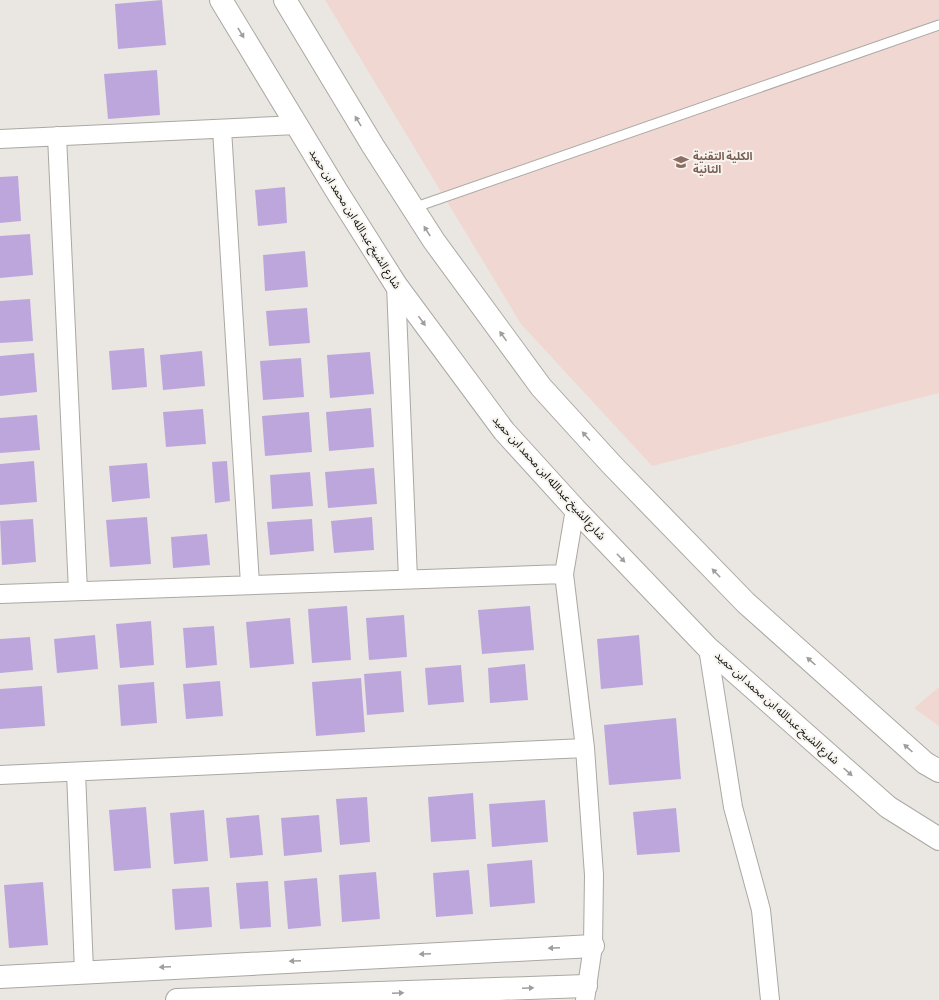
<svg xmlns="http://www.w3.org/2000/svg" width="939" height="1000" font-family="'Sofia Sans Condensed','Noto Sans Arabic',sans-serif">
<rect width="100%" height="100%" fill="#eae7e2"/>
<path fill="#f1d7d2" d="M325,0H939V393L652,466L521,324Z
M939,687V726L914,708Z"/>
<path fill="#bda6dc" d="M162,0L166,45L118,49L115,4Z
M157,70L160,115L108,119L104,74Z
M18,176L21,221L0,223V177Z
M285,187L287,223L258,226L255,190Z
M30,234L33,275L0,278V236Z
M305,251L308,287L265,291L263,255Z
M30,299L33,341L0,343V301Z
M307,308L310,343L269,346L266,311Z
M144,348L147,387L112,390L109,351Z
M202,351L205,386L163,390L160,355Z
M370,352L374,394L330,398L327,355Z
M34,353L37,392L0,396V356Z
M301,358L304,397L263,400L260,361Z
M371,408L374,447L329,451L326,412Z
M203,409L206,444L166,447L163,412Z
M309,412L312,452L265,456L262,416Z
M37,415L40,450L0,453V418Z
M34,461L37,502L0,505V464Z
M227,461L230,501L215,503L212,462Z
M147,463L150,498L112,502L109,466Z
M374,468L377,504L328,508L325,472Z
M310,472L313,506L272,509L270,475Z
M147,517L151,564L110,567L106,520Z
M372,517L374,550L334,553L331,521Z
M33,519L36,562L2,565L0,521Z
M312,519L314,551L270,555L267,522Z
M207,534L210,565L173,568L171,537Z
M347,606L351,660L312,663L308,609Z
M530,606L534,650L482,654L478,610Z
M404,615L407,657L369,660L366,618Z
M290,618L294,664L250,668L246,622Z
M151,621L154,665L120,668L116,624Z
M214,626L217,665L186,668L183,628Z
M95,635L98,669L57,673L54,639Z
M639,635L643,685L601,689L597,639Z
M30,637L33,670L0,673V639Z
M525,664L528,700L490,703L488,668Z
M461,665L464,702L428,705L425,668Z
M401,671L404,712L367,715L364,674Z
M361,678L365,732L316,736L312,682Z
M220,681L223,716L186,719L183,684Z
M154,682L157,723L121,726L118,685Z
M42,686L45,726L0,729V689Z
M676,718L681,779L609,785L604,725Z
M473,793L476,839L431,842L428,797Z
M367,797L370,842L340,845L336,799Z
M545,800L548,842L492,847L489,804Z
M146,807L151,868L114,871L109,810Z
M676,808L680,852L637,855L633,812Z
M204,810L208,861L174,864L170,813Z
M259,815L263,855L230,858L226,818Z
M319,815L322,852L284,856L281,818Z
M532,860L535,903L490,907L487,864Z
M469,870L473,914L436,917L433,873Z
M376,872L380,919L342,922L339,875Z
M317,878L321,926L288,929L284,881Z
M268,881L271,927L240,929L236,883Z
M43,882L48,945L9,948L4,885Z
M209,887L212,927L175,930L172,889Z"/>
<g fill="none" stroke-linecap="round" stroke-linejoin="round">
<g stroke="#aba8a3" stroke-width="11">
<path id="service" d="M413,208L939,25"/>
</g>
<g stroke="#aba8a3" stroke-width="20">
<path id="minor" d="M222,129L250,584
M57,136L78,591
M0,139L297,125
M396,285L408,579
M575,509L564,574L585,748L594,875L593,946L585,1000
M0,594L564,574
M708,648L733,807L761,910L770,1000
M76,772L84,971
M0,775L585,748"/>
</g>
<g stroke="#aba8a3" stroke-width="24">
<path id="tertiary" d="M221,0L336,190L396,285L504,431L575,509L708,648L888,807L939,839
M285,0L373,146L434,241L541,387L612,465L746,603L925,763L939,771
M0,977L593,946
M177,1000L586,986"/>
</g>
<use href="#service" stroke="#fff" stroke-width="9"/>
<use href="#minor" stroke="#fff" stroke-width="18"/>
<use href="#tertiary" stroke="#fff" stroke-width="22"/>
</g>
<defs><path id="oneway-solid" d="M-6-.8H1V-3.2L6.5 0L1 3.2V.8H-6Z"/></defs>
<g fill="#9f9e9d">
<use href="#oneway-solid" transform="translate(241 33) rotate(59)"/>
<use href="#oneway-solid" transform="translate(358 121) rotate(-121)"/>
<use href="#oneway-solid" transform="translate(427 231) rotate(-122)"/>
<use href="#oneway-solid" transform="translate(422 321) rotate(54)"/>
<use href="#oneway-solid" transform="translate(503 336) rotate(-126)"/>
<use href="#oneway-solid" transform="translate(586 436) rotate(-132)"/>
<use href="#oneway-solid" transform="translate(621 558) rotate(46)"/>
<use href="#oneway-solid" transform="translate(716 573) rotate(-134)"/>
<use href="#oneway-solid" transform="translate(811 661) rotate(-138)"/>
<use href="#oneway-solid" transform="translate(908 748) rotate(-138)"/>
<use href="#oneway-solid" transform="translate(848 772) rotate(42)"/>
<use href="#oneway-solid" transform="translate(554 948) rotate(177)"/>
<use href="#oneway-solid" transform="translate(425 954) rotate(177)"/>
<use href="#oneway-solid" transform="translate(295 961) rotate(177)"/>
<use href="#oneway-solid" transform="translate(165 967) rotate(177)"/>
<use href="#oneway-solid" transform="translate(528 988) rotate(-2)"/>
<use href="#oneway-solid" transform="translate(398 993) rotate(-2)"/>
</g>
<defs>
<g id="university-bare" transform="scale(1.2)"><path d="M0-5L7-2L0 1L-7-2ZM-4 1L0 2.5L4 1V4Q0 6-4 4Z" fill="#8d6e63" stroke="#f7f4ef" stroke-width="2.5" paint-order="stroke"/></g>
</defs>
<g fill-rule="evenodd">
<use href="#university-bare" x="681" y="162"/>
</g>
<g text-anchor="middle" dominant-baseline="central" stroke-width="4" stroke-linejoin="round" paint-order="stroke">
<g font-size="11" font-weight="bold" fill="#785e54" stroke="#f7f4ef" text-anchor="start">
<text x="693" y="156">الكلية التقنية<tspan x="693" dy="13">الثانية</tspan></text>
</g>
<g font-size="11" fill="#0e0d0b" stroke="#f7f4ef">
<text transform="translate(355 219) rotate(58)">شارع الشيخ عبدالله ابن محمد ابن حميد</text>
<text transform="translate(549 478) rotate(48)">شارع الشيخ عبدالله ابن محمد ابن حميد</text>
<text transform="translate(777 708) rotate(42)">شارع الشيخ عبدالله ابن محمد ابن حميد</text>
</g>
</g>
</svg>
